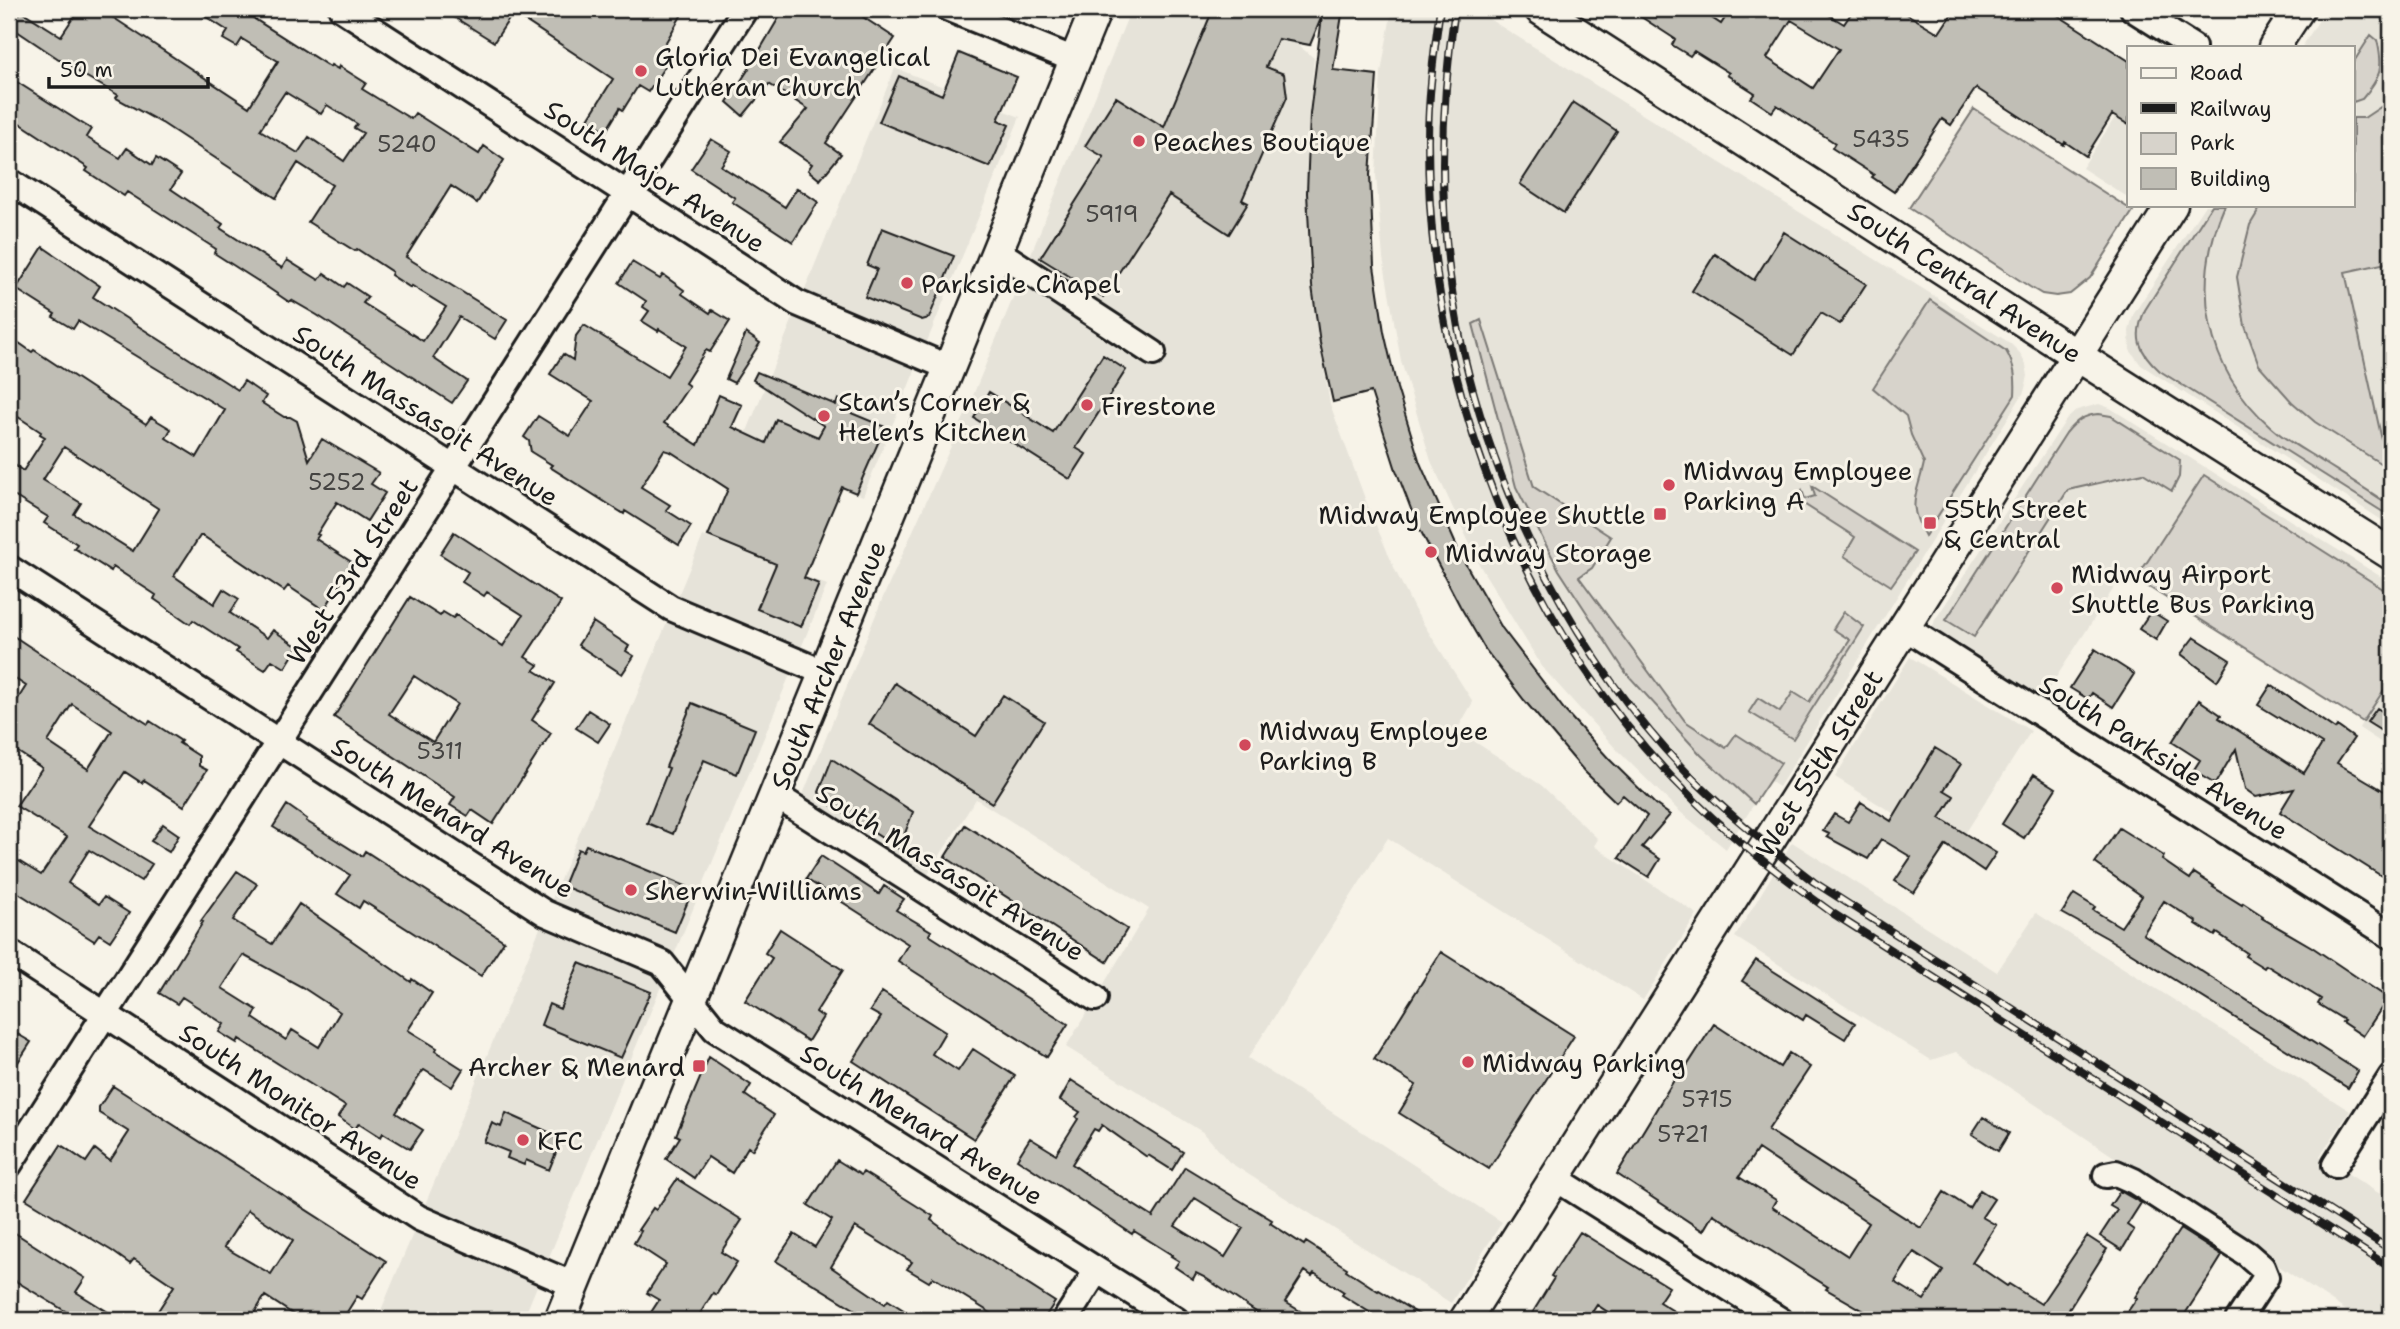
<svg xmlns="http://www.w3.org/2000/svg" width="2400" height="1329" font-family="'Shantell Sans',sans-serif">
<rect width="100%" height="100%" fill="#f7f3e8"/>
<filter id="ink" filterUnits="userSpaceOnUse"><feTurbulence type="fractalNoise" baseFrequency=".0143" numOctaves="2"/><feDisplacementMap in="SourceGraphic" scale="14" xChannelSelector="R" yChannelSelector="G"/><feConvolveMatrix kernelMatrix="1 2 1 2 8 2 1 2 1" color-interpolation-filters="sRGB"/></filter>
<g filter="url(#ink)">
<path fill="#e6e3d9" d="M1131,9H1306L1299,46L1314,58L1307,142L1308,246L1311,290L1330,404L1367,504L1396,572L1414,609L1473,702L1457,730L1541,785L1598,839L1594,846L1697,914L1643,1000L1388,838L1248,1058L1502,1222L1451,1303L1229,1162L1204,1133L1066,1047L1149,909L976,799L925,879L802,797L881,602L965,415Z
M1392,9H1473L2010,343L2020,353L2026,365L2028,376L2024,392L1779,787L1676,719L1571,577L1530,495L1473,324L1516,487L1559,570L1626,673L1701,755L1754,804L1726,849L1679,811L1617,750L1543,668L1480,566L1431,461L1401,361L1383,258L1376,175L1381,73Z
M2326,9H2391V526L2141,365L2130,350L2129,331L2133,315L2205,205H2353V47H2302Z
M895,68L1020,117L863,496L741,446Z
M2129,96V198L2082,168Z
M2099,404L2110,408L2391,583V749L2359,728L2363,721L2125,571L2042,699L1941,636L1935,630L1933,626L1935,620L2066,420L2077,410Z
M703,536L827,585L523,1320H377Z
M1910,657L2031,731L1954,851L1835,777Z
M1792,842L1997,972L2036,913L2350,1111L2320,1156L2391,1201V1320H2360L1956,1052L1931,1060L1735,937Z"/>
<path fill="#d7d3cb" stroke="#7a7874" stroke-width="2" d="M2371,35L2377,40C2384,68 2381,77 2362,99L2353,102V63Z
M2391,100V262L2345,272L2387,463L2391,462V470L2315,422L2292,402L2259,365L2245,326L2237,277L2250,225L2262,205H2353V118H2364Z
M1974,109L2133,211L2090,278L2070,294L2056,296L2042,294L2030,287L1909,208Z
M2212,205H2225C2190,284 2205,369 2271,427C2284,439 2300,448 2315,457C2340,473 2366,489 2391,506V517L2160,371C2138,351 2133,337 2145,310Z
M1930,300L2006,351C2015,366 2016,378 2015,395L1925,536C1906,502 1917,497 1924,463L1911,435L1906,416L1873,388Z
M1481,320L1534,487L1611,537L1592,568L1579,577L1685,721L1726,748L1736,734L1781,763L1754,804L1701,755L1626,673L1559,570L1516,487L1473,324Z
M2099,414L2111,416L2180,460L2179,477L2172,491L2143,473L2068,490L1974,637L1946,620L2066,433C2076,421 2083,415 2099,414Z
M2204,475L2391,594V679L2363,722L2136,579Z
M1812,486L1915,552L1891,586L1844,556L1855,537L1796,499L1802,490L1805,499L1815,496Z
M1844,612L1864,627L1793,739L1749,712L1758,698L1780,712L1793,692L1809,702L1850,640L1833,629Z"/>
<path fill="#c0beb5" stroke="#1c1c1c" stroke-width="2" fill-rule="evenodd" d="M79,9H97L114,18L249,107L278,61L242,39L237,47L223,39L228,31L194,9H239L330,67L331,65L338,69L339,66L366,83L362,89L411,119L415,113L479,154L484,146L504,160L477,203L451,186L406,257L507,320L495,339L459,317L433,358L467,381L452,403L317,315L291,300L289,302L261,283L214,253L216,249L127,192L124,196L86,171L88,168L9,116V77L91,129L86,137L120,158L127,148L152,165L156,158L181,174L171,189L223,224L220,228L282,268L287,260L319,280L324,273L344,287L347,283L368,297L363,303L423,341L446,307L412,286L411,288L391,275L392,272L357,249L355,251L308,222L332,185L298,163L276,198L162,123L116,98L118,95L78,72L11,27L21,11L61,36ZM285,92L321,114L327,105L357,124L354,128L363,133L344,161L309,137L298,153L260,130Z
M441,9H685L655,61L665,66L648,92L638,86L623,110L620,108L606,131L588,119L613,79L513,13L494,42Z
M784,9H869L863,17L895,38L826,143L841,154L820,180L808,170L812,164L780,142L808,109L769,84L743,116L727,102L748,70Z
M1213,9H1343L1333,70L1377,75L1370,175L1374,266L1384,332L1397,388L1420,463L1461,556L1502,628L1566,712L1610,760L1655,804L1670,815L1642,847L1660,859L1649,877L1619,858L1647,816L1623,795L1616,802L1584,771L1524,700L1485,649L1460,606L1416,522L1396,470L1371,392L1333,402L1320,343L1312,286L1307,193L1310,114L1322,16L1310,45L1278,39L1266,67L1284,74L1287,97L1242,200L1248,203L1229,234L1169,195L1103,297L1040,258L1104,157L1085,146L1116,97L1164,127Z
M1629,9H1698L1721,24L1731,9H1819L1844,24L1854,9H1898L1939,33L1955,9H2048L2129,61V125L2112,115L2086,156L2065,142L2064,145L1976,88L1951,125L1942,119L1894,192L1872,177L1874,175L1832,148L1835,143L1777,105L1772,112L1751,98L1755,93L1727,75L1729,73L1694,51L1690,56L1672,45L1675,39ZM1791,20L1839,49L1813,88L1767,58Z
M959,53L1017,77L998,120L1009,125L990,167L879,122L899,76L942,95Z
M1573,102L1617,131L1564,213L1520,184Z
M711,139L731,151L721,166L785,207L797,188L818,202L793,242L732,202L735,198L691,169Z
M882,228L954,256L929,318L922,320L865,297L877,269L867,265Z
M1784,232L1866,284L1840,324L1821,313L1793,355L1692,291L1715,254L1754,280Z
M43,247L100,286L93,297L238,390L244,381L266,396L262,403L284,417H290L297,421L309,460L322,439L379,473L371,484L385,493L367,521L337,502L317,534L319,535L316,539L353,563L324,610L288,586L284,591L203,536H200L174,576L214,604L223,589L239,599L230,613L267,638L273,630L298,647L285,668L272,660L265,670L236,652L238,649L193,620L190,624L154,599L156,595L113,567L111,571L74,548L77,544L44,523L48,517L9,493V461L23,471L45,437L40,434L41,432L9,411V336L32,352L34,350L146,424L151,417L171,429L166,438L197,457L225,410L78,321L73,329L53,317L55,314L16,289ZM64,447L159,509L133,551L74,514L81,503L43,480Z
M632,262L660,279L663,275L684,290L682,294L710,313L712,310L730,321L710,352L706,350L685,383L689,386L664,423L698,445L719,395L742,405L732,427L766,443L776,419L818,437L824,426L753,380L757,372L836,405L838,399L854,406L851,413L885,427L856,493L842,487L823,532L804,578L819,584L801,627L757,609L776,564L708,536L728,489L671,452L664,450L641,487L670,505L666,510L691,526L679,545L625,511L624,514L550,467L552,465L531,452L529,441L524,437L538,416L570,436L593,401L550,374L563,354L573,360L576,336L584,325L667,376L686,346L659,329L658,331L642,321L649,311L643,307L646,301L619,283Z
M746,333L760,343L734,383L726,379Z
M1103,355L1126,370L1076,448L1086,454L1070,479L974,418L989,392L1053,433Z
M454,532L561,602L525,657L538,665L534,670L555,683L532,720L551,733L493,824L472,810L468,816L450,805L455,797L334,717L410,597L440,616L443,612L453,618L456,615L503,646L523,615L487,592L484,596L462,582L468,572L440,554ZM414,676L457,704L433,742L389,714Z
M2151,611L2167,621L2156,640L2139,629Z
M593,622L629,646L626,651L634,656L622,674L578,645Z
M9,633L118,705L148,724L150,721L181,741L179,743L199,756V766L207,770L184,806L144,780L142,783L125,772L89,826L152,864L141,881L89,850L68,883L99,904L104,897L129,913L110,941L99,934L94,941L9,887V855L41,875L67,837L16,806L42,768L9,746V713L26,686L9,675ZM72,704L112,731L88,769L48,742Z
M2194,637L2230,660L2217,681L2181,654Z
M2095,649L2134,674L2113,707L2092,693L2088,699L2070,688Z
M895,683L976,736L1003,695L1044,721L992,803L869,724Z
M2271,685L2335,729L2337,726L2354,738L2337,763L2391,795V882L2280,812L2294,789L2256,797L2245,789L2236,749L2215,784L2193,771L2200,760L2172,742L2199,700L2221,715L2219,718L2304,773L2322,744L2258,705Z
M692,703L755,729L737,774L704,760L673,834L647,823L669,768L666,767Z
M2377,708L2391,717V737L2367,722Z
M588,710L610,724L598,742L576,728Z
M1935,748L1961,764L1944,790L1954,796L1940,818L1996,853L1984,871L1946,845L1914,893L1895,881L1911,857L1881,839L1868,859L1827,837L1829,834L1823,831L1834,814L1848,822L1861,802L1891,821Z
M832,759L913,812L899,849L822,799L819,792Z
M2034,774L2056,788L2024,838L2002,824Z
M287,805L307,819L306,821L362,856L365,851L504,941L481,976L363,901L359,908L337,894L350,875L273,827Z
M163,824L179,835L169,852L151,841Z
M965,825L1127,929L1107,962L945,857Z
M2119,828L2164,856L2162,860L2190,879L2194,873L2214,886L2213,887L2242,905L2243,903L2263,916L2262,918L2312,947L2388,998L2363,1036L2342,1022L2344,1020L2318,1004L2321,999L2266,965L2264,968L2245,956L2247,953L2217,933L2215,936L2196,924L2197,922L2164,901L2143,934L2358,1071L2348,1088L2107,938L2062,913L2074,894L2095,907L2093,910L2121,927L2142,896L2095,863Z
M586,845L688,887L691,894L675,932L563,886L578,849L583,851Z
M821,856L879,894L884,886L904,899L896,910L931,931L929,935L1068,1024L1047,1057L898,961L908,944L806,879Z
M237,871L257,884L233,920L250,931L272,944L299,904L411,982L412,979L432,993L408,1030L437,1048L435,1051L463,1069L452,1087L424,1070L422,1072L396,1113L423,1130L410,1149L383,1133L381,1137L359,1123L355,1129L338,1117L345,1106L239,1039L237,1043L219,1032L224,1024L182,997L177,1004L159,993L203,922L201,921ZM243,955L302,987L340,1012L319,1047L292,1030L286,1040L253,1018L257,1010L222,988Z
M780,929L843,970L816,1012L823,1017L808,1041L745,1001L772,958L765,953Z
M1441,952L1574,1036L1489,1169L1399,1113L1416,1085L1374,1059Z
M1756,960L1855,1023L1845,1039L1806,1015L1803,1020L1742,981Z
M579,963L651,992L621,1058L541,1025L549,1004L560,1009Z
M882,992L945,1032L932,1054L958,1071L973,1049L1015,1076L974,1139L853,1061L881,1017L870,1011Z
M1714,1024L1780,1067L1789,1053L1810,1067L1768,1130L1921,1228L1944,1192L1969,1208L1980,1190L1994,1199L1982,1217L1996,1225L1972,1262L2007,1286L2009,1284L2041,1304L2087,1236L2107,1249L2063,1319L2066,1320H1880L1826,1289L1828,1287L1713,1214L1703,1231L1617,1174L1682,1067L1685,1069ZM1758,1149L1869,1223L1848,1256L1772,1207L1776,1200L1739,1177ZM1914,1252L1943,1271L1924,1300L1895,1282Z
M9,1029L31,1042L9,1076Z
M709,1057L751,1085L745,1095L774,1115L752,1150L748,1147L732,1173L708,1157L694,1178L666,1159L680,1137L676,1135Z
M1071,1080L1183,1152L1172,1170L1148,1155L1147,1157L1102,1125L1098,1131L1094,1129L1072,1164L1096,1181L1153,1217L1185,1167L1272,1220L1270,1223L1304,1245L1306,1242L1347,1268L1346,1270L1378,1291L1379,1290L1428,1320H1382L1342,1295L1344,1292L1314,1273L1312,1276L1305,1271L1285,1302L1315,1320H1268L1204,1277L1196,1273L1193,1279L1175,1267L1179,1261L1171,1256L1172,1255L1134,1231L1132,1234L1108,1218L1017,1159L1030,1138L1056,1154L1078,1119L1076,1117L1080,1112L1060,1100ZM1195,1198L1243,1228L1225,1257L1175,1226Z
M113,1086L386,1261L362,1299L357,1296L342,1320H302L265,1296L250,1320H152L174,1286L134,1259L130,1264L112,1251L26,1199L61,1145L86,1162L95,1149L110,1161L129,1132L99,1113V1107ZM248,1210L293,1240L271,1274L224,1247Z
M506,1113L562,1138L549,1170L526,1160L524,1165L507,1158L509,1152L484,1142L492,1123L501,1127Z
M1983,1117L2009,1133L1998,1151L1972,1134Z
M837,1160L861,1175L863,1172L933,1216L931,1220L957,1239L1055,1302L1043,1320H1002L933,1277L929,1282L907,1269L912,1262L855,1227L831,1267L885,1304L888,1300L919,1320H872L776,1261L794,1234L815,1247L832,1220L808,1205Z
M677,1179L742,1220L721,1252L737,1262L716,1295L713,1293L696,1320H646L659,1300L647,1293L666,1264L634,1243L641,1231L638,1230L653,1208L656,1210Z
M2120,1191L2141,1203L2127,1225L2134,1230L2122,1250L2100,1236L2117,1210L2110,1206Z
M9,1229L85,1278L76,1292L121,1320H80L9,1277Z
M2180,1229L2222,1256L2209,1277L2181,1320H2122L2137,1298L2135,1297Z
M1580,1232L1669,1287L1659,1302L1688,1320H1620L1597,1305L1587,1320H1528L1554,1278L1551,1276Z"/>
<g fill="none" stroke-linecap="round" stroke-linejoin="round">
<g stroke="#1c1c1c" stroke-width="30">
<path id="minor" d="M342,9L797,303L950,368
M949,9L1075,60
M2133,9L2193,47
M9,181L671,608L825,673
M997,251L1153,353
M9,568L545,913L662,963L715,1029L1176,1320
M1904,627L2391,936
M775,795L1095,998
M9,952L419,1218L574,1285
M9,1165L745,9
M2335,1165L2391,1077
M2106,1175L2116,1173L2134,1181L2247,1254L2262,1267L2266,1277L2238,1320
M1555,1178L1780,1320
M1065,1320L1097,1270"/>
</g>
<g stroke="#1c1c1c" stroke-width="35">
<path id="major" d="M1540,9L2076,355L2391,554
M2274,47L2299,9
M560,1320L1096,9
M1465,1320L2172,205"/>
</g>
<use href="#minor" stroke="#f7f3e8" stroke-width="24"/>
<use href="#major" stroke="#f7f3e8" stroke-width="30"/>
<g stroke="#1c1c1c" stroke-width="8">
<path id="rail" d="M1440,9C1434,52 1428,97 1428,141C1428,387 1520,631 1698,804C1740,845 1787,880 1834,914L2391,1268
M1455,9C1438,122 1438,239 1463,351C1498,504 1579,662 1689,775C1728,814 1770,848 1814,882L2391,1250"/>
</g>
<use href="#rail" stroke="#f7f3e8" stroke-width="5" stroke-dasharray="16" stroke-linecap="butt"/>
</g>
</g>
<g fill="#d1495b" stroke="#f7f3e8" stroke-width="2.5">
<circle cx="641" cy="71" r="7"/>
<circle cx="1139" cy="141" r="7"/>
<circle cx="907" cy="283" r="7"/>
<circle cx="1087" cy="405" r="7"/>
<circle cx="824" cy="416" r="7"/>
<circle cx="1669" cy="485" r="7"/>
<rect x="1653" y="507" width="14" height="14" rx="3.5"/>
<rect x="1923" y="516" width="14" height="14" rx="3.5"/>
<circle cx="1431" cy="552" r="7"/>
<circle cx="2057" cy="588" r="7"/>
<circle cx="1245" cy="745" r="7"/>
<circle cx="631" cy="890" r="7"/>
<circle cx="1468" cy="1062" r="7"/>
<rect x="692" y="1059" width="14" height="14" rx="3.5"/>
<circle cx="523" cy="1140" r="7"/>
</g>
<g text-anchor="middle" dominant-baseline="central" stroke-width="6" stroke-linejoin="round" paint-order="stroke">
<g font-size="23" fill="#454442">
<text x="1881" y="139">5435</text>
<text x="407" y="144">5240</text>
<text x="1112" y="214">5919</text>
<text x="337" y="482">5252</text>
<text x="440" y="751">5311</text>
<text x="1707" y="1099">5715</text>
<text x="1683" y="1134">5721</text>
</g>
<g font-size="26" fill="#1c1c1c" stroke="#f7f3e8" text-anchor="start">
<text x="655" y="56">Gloria Dei Evangelical<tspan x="655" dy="30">Lutheran Church</tspan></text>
<text x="1153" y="141">Peaches Boutique</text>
<text x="921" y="283">Parkside Chapel</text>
<text x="838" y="401">Stan’s Corner &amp;<tspan x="838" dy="30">Helen’s Kitchen</tspan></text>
<text x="1101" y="405">Firestone</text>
<text x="1683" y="470">Midway Employee<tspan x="1683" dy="30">Parking A</tspan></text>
<text x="1944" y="508">55th Street<tspan x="1944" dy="30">&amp; Central</tspan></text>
<text x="1646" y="514" text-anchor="end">Midway Employee Shuttle</text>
<text x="1445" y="552">Midway Storage</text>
<text x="2071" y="573">Midway Airport<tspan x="2071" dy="30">Shuttle Bus Parking</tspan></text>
<text x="1259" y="730">Midway Employee<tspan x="1259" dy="30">Parking B</tspan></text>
<text x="645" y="890">Sherwin-Williams</text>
<text x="1482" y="1062">Midway Parking</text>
<text x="685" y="1066" text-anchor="end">Archer &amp; Menard</text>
<text x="537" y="1140">KFC</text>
</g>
<g font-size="26" fill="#1c1c1c" stroke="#f7f3e8">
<text transform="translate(655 176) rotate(33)">South Major Avenue</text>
<text transform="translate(1965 282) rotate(33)">South Central Avenue</text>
<text transform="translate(426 415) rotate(33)">South Massasoit Avenue</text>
<text transform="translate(352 571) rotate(-57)">West 53rd Street</text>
<text transform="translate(828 665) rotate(-68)">South Archer Avenue</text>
<text transform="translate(2164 757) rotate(32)">South Parkside Avenue</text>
<text transform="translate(1819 763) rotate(-58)">West 55th Street</text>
<text transform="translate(453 817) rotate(32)">South Menard Avenue</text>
<text transform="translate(951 872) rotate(32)">South Massasoit Avenue</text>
<text transform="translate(301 1106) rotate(33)">South Monitor Avenue</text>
<text transform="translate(922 1124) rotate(32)">South Menard Avenue</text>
</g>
</g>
<rect width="2400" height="1329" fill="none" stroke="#f7f3e8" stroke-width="35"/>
<rect x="18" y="18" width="2365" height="1294" fill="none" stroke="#1c1c1c" stroke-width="2.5" filter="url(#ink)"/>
<rect x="2127" y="46" width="228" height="161" fill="#f7f3e8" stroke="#9f9d96" stroke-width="2"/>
<rect x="2141" y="68" width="35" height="10" fill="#f7f3e8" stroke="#9f9d96" stroke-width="2"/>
<text x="2190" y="80" font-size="21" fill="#1c1c1c">Road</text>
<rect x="2141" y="103" width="35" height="10" fill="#1c1c1c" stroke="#9f9d96" stroke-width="2"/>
<text x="2190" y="116" font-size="21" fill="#1c1c1c">Railway</text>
<rect x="2141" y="133" width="35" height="21" fill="#d7d3cb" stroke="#9f9d96" stroke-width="2"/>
<text x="2190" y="150" font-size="21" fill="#1c1c1c">Park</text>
<rect x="2141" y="168" width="35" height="21" fill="#c0beb5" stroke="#9f9d96" stroke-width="2"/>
<text x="2190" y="186" font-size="21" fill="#1c1c1c">Building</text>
<path d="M49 77v10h159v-10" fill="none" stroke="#1c1c1c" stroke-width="3.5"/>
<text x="60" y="77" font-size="21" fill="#1c1c1c" stroke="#f7f3e8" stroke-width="5" paint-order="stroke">50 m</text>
</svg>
